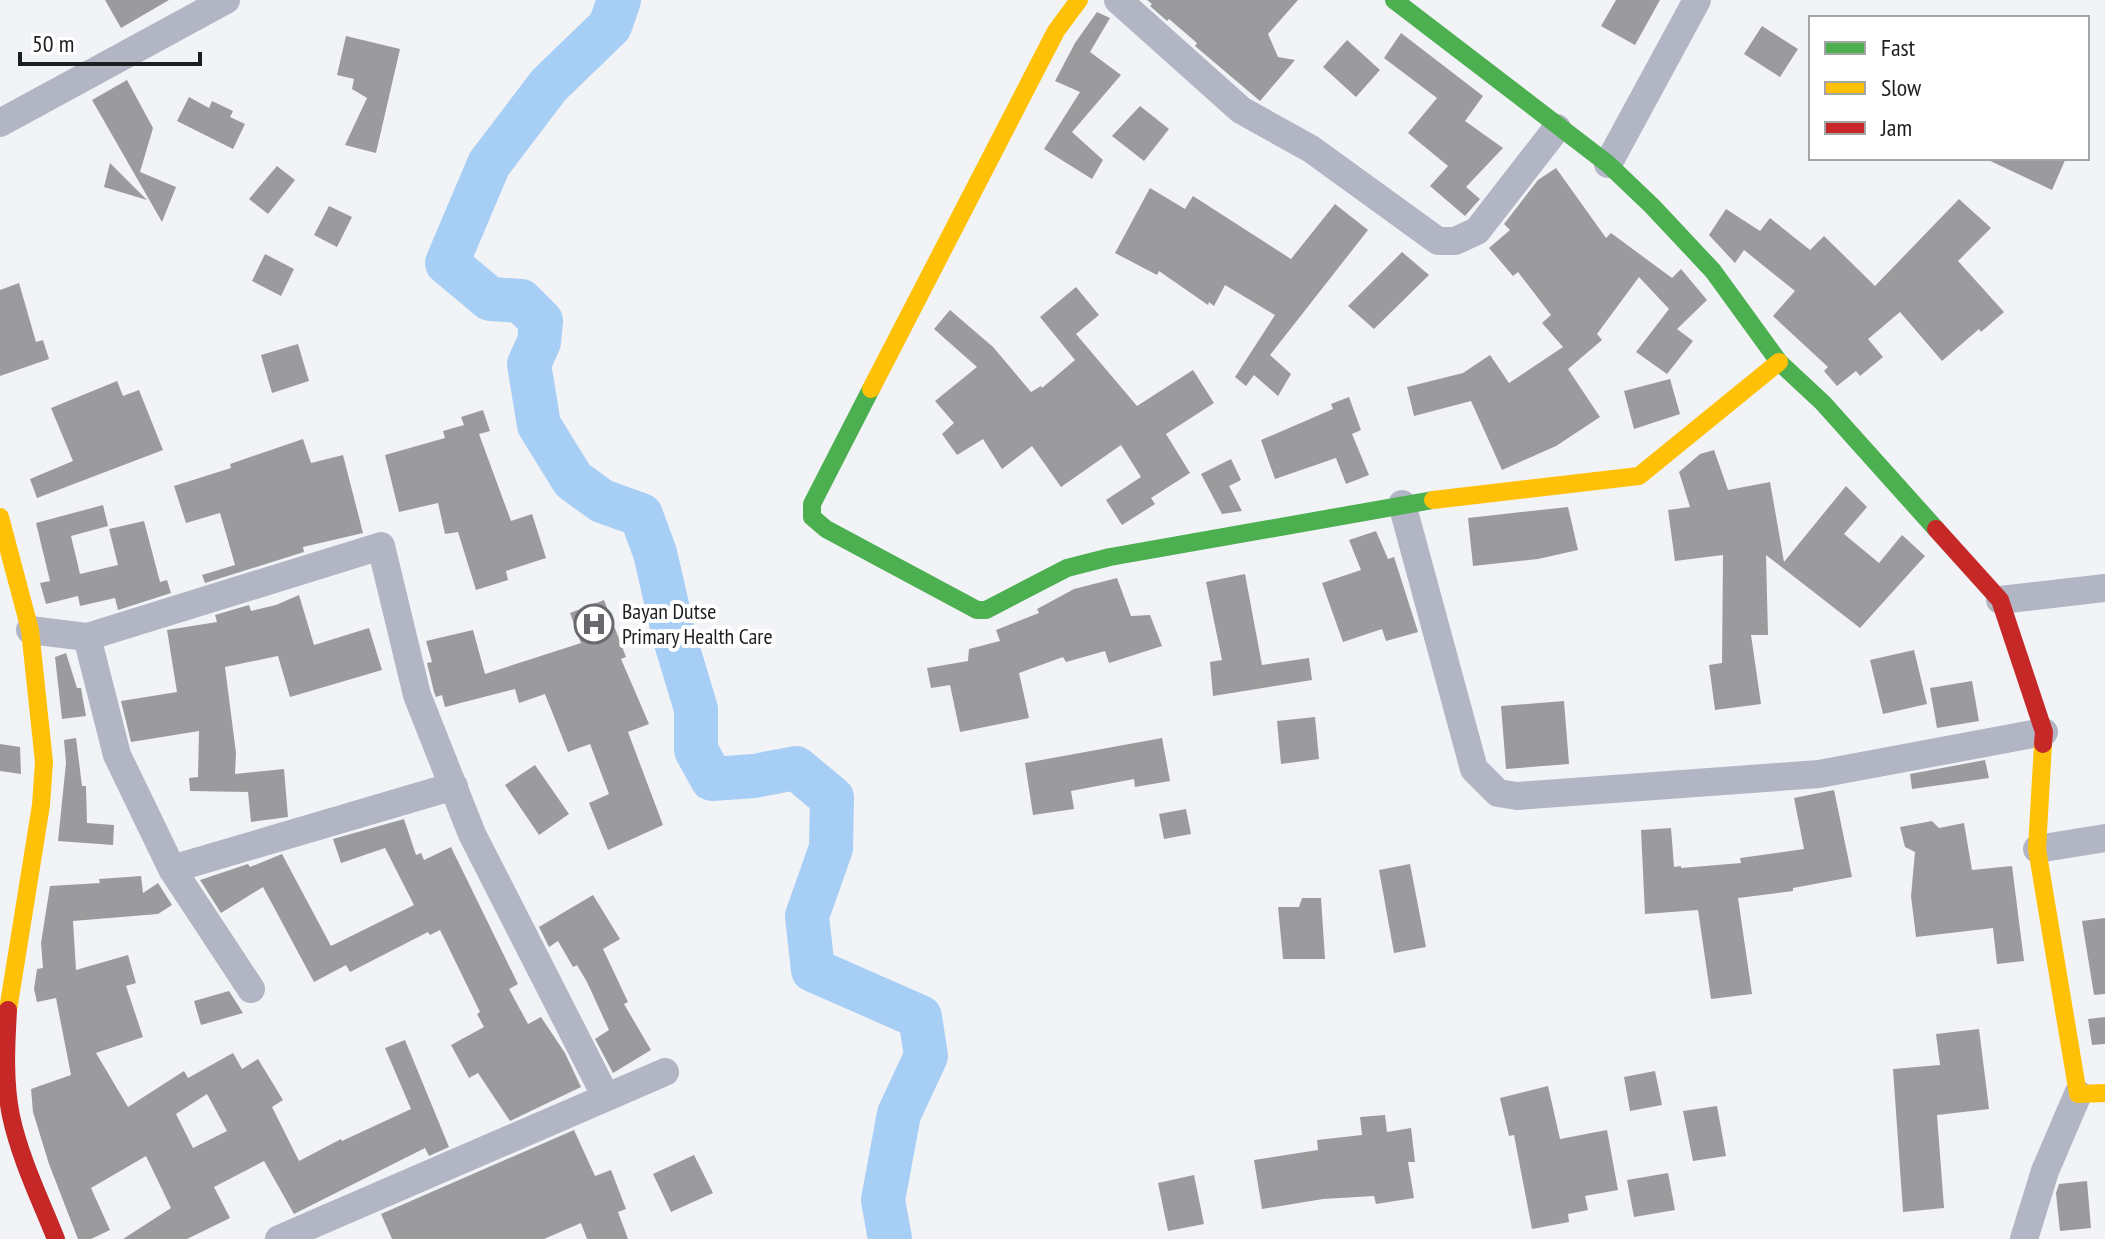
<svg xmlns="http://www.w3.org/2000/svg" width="2105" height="1239" font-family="'PT Sans Narrow',sans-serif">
<rect width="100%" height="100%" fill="#f1f3f7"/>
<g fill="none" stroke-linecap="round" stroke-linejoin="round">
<path stroke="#a7cef4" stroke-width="44" d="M619,0L610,26L549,85L489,164L447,263L490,299L521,301L541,321L539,342L529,364L539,425L573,480L602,501L641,515L655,553L674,636L696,709V750L712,779L754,776L796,768L832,798L831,848L807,916L813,970L920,1017L926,1056L899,1114L883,1200L890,1239"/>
</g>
<path fill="#9b9b9d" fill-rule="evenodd" d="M105,0H169L121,28Z
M1147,0H1298L1268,34L1278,57L1295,60L1260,101L1195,46L1197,43L1169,19L1167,21L1150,6L1152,4Z
M1616,0H1660L1635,45L1601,26Z
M1097,12L1110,18L1090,52L1121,75L1072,132L1103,160L1092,179L1044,149L1080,92L1055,81L1075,43Z
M1762,26L1798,49L1780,77L1744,54Z
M1401,33L1483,96L1465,121L1503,148L1466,187L1480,199L1465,216L1430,186L1448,166L1408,133L1437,98L1384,58Z
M346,36L400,49L376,153L345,145L367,98L352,89L354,79L337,75Z
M1347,40L1380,70L1356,97L1323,67Z
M127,80L153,128L140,172L176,187L162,222L92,100Z
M189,97L209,108L212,101L233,111L230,117L245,124L233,149L177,121Z
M1140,106L1169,129L1144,161L1112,136Z
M1984,158H2066L2052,190Z
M110,163L147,200L104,187Z
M277,166L295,180L268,214L249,199Z
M1556,168L1606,238L1611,233L1672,278L1681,269L1707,300L1677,329L1693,341L1667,374L1636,352L1669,309L1639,277L1597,334L1602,340L1568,369L1600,417L1556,446L1502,470L1471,401L1414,416L1407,387L1463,373L1490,355L1509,383L1563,347L1542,323L1551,315L1518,272L1513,276L1489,248L1510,230L1504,224L1538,180Z
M1150,188L1185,209L1193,196L1291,259L1335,204L1368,230L1270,355L1291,374L1278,396L1254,375L1246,386L1235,377L1275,315L1225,285L1214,306L1209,302L1208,305L1159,271L1157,275L1115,253Z
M1959,199L1991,228L1958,261L2004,312L1981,332L1979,329L1942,361L1900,312L1868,339L1883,357L1860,376L1856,371L1837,386L1824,371L1828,367L1773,316L1795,291L1744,250L1735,263L1709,235L1726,209L1760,231L1770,218L1810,250L1824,236L1875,286Z
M329,206L352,217L337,247L314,235Z
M1402,252L1429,275L1374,329L1348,306Z
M265,254L294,269L281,296L252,281Z
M19,283L36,342L43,340L49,359L0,376V290Z
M1076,287L1099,315L1076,334L1137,406L1193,370L1214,403L1166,434L1190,473L1151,498L1155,504L1122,525L1106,500L1141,477L1121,445L1061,487L1032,446L1002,469L983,439L957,455L942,434L954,423L935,401L977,367L934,329L950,310L993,347L1031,392L1041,386L1042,388L1075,360L1040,317Z
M298,344L309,381L272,393L261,355Z
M1670,379L1680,414L1634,429L1624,391Z
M117,381L123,396L139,390L163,450L37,498L30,479L73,461L51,408Z
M1349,397L1361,430L1352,434L1369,475L1346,484L1336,458L1275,479L1261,440L1333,409L1331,404Z
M483,410L490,431L479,434L511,521L532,514L546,558L506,571L508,580L476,590L458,532L445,534L438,503L399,512L385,455L445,438L443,431L464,425L461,417Z
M303,439L311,463L343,455L363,533L303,547L304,552L205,583L202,575L235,565L220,513L186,523L174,486L231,468L230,464Z
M1714,450L1728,490L1770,482L1784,562L1846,486L1867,507L1844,534L1879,563L1902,535L1925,556L1860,628L1766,555L1768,635H1751L1761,704L1715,710L1709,665L1722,663L1723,555L1675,561L1668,510L1690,507L1679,472L1700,454Z
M1231,459L1241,480L1229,486L1242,511L1222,514L1201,474Z
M103,505L108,526L71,536L80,574L118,565L109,529L144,521L160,582L167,580L171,593L118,610L115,598L80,606L78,596L46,604L40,583L50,581L36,523Z
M1568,507L1578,550L1538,559L1473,566L1468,518Z
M1376,531L1388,559L1394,557L1418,632L1386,641L1382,629L1343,642L1322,583L1361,570L1349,540Z
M1245,574L1262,665L1309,658L1312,680L1213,696L1210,662L1222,660L1206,582Z
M1117,578L1131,616L1150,615L1162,646L1109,663L1105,651L1066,662L1063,657L1019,673L1029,718L960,732L950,685L931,688L927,668L968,661L969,649L1000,641L996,630L1039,613L1037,609L1074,589Z
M299,595L314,645L369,628L382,670L290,697L278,656L225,667L236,753L235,774L284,769L288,817L251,822L248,792L190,791L189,778L198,777L199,731L131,742L121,701L177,692L167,630L217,622L215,615L249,605L251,611L276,605Z
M604,600L626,657L621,659L649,724L628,732L663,825L608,850L589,803L609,794L590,744L568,752L545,694L519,703L515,689L445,707L442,695L436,697L434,692L427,663L432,662L426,641L473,630L485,674L581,643L570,613Z
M1914,650L1927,704L1883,714L1870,660Z
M66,653L77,688H81L86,716L62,719L55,657Z
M1972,681L1979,721L1937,728L1930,688Z
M1564,701L1569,764L1506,769L1501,706Z
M1315,717L1319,759L1281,764L1277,721Z
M76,738L82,786H86L87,823L114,825L113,845L58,841L66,763L64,740Z
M1162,738L1170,781L1135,787L1134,779L1071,791L1074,809L1033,815L1025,763Z
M0,744L20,747L21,774L0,771Z
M1985,760L1989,778L1912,789L1910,774Z
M535,765L569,814L539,835L505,785Z
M1834,790L1852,877L1793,888V891L1738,898L1752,994L1711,999L1698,910L1645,914L1641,830L1671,828L1674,867L1681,866V868L1741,863L1740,858L1804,849L1794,798Z
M1186,809L1191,834L1164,839L1159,814Z
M404,819L416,855L421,853L424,860L451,847L518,984L509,989L528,1024L541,1017L565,1053L581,1087L510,1121L478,1073L469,1078L451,1045L484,1027L477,1014L480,1012L440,930L430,935L428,932L350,972L346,965L314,982L263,887L221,913L200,880L248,864L250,867L282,854L331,946L414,905L385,848L341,863L333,839Z
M1932,821L1939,828L1964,823L1972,870L2012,866L2024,961L1997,964L1993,928L1916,937L1911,896L1915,852L1905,847L1900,827Z
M1410,864L1426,947L1394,953L1379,870Z
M141,876L143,893L158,883L172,905L158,914L73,921L76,970L128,955L136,983L126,986L143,1037L96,1053L128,1107L184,1071L188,1078L233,1053L242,1069L258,1059L283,1100L272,1107L299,1161L341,1139L342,1141L411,1109L385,1048L405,1040L449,1147L429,1156L425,1148L294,1214L264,1161L214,1187L230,1218L187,1239H123L171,1208L146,1156L91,1188L110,1230L91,1239H78L49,1164L33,1112L31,1089L71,1075L56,998L37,1002L34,989L37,969L43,968L41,943L50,886L100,883L99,879ZM207,1094L227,1131L193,1148L176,1114Z
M593,895L620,939L603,949L628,1002L624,1004L651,1050L613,1073L595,1039L609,1030L587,982L577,965L573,967L558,941L549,947L539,927Z
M1302,898H1321L1325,959H1283L1278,907H1299Z
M2105,918V994L2094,995L2082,921Z
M229,991L243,1013L201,1025L194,1001Z
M2105,1017V1044L2092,1045L2088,1019Z
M1979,1029L1989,1109L1937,1115L1944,1208L1903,1212L1893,1069L1940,1065L1936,1034Z
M1655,1071L1662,1105L1630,1111L1624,1077Z
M1548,1086L1560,1139L1607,1130L1618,1190L1585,1196L1588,1210L1568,1214L1569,1222L1532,1229L1514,1135L1509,1136L1500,1098Z
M1717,1106L1726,1156L1693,1161L1683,1111Z
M1385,1115L1387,1132L1411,1128L1415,1162H1408L1414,1198L1376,1204L1374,1196L1323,1199L1262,1209L1254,1160L1318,1150L1317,1140L1362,1135L1360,1117Z
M574,1130L595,1176L611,1170L626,1209L618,1212L628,1239H587L581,1223L544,1239H392L381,1214Z
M694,1155L713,1193L671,1212L653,1174Z
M1668,1173L1675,1210L1634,1217L1627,1180Z
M1194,1175L1204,1224L1168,1231L1158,1183Z
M2087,1181L2091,1228L2060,1231L2056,1193L2059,1184Z"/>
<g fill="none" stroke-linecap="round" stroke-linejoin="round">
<path stroke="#b1b5c4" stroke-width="28" d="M1118,0L1241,110L1311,149L1438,241H1455L1477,231L1557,128
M0,123L226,0
M1608,164L1697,0
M1402,504L1474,769L1498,793L1517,796L1819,774L2044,732
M2000,600L2105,588
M30,630L87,637L381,546L417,695L472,834L606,1097
M87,637L117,755L172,869L251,989
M2037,849L2105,838
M172,869L454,786
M279,1239L665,1072
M2024,1239L2045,1171L2078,1094"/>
<path stroke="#4caf50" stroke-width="18" d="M1394,0L1608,164L1652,206L1713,271L1779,362L1823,403L1936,529
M871,389L812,504V517L826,529L977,610H986L1067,568L1110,557L1433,500"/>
<path stroke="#ffc107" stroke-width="18" d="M871,389L1056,31L1079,0
M1433,500L1639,476L1779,362
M0,517L30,630L44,762L41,805L8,1010
M2043,744L2037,849L2078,1094L2105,1093"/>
<path stroke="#c62828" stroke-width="18" d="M1936,529L2000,600L2044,732L2043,744
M8,1010C6,1045 4,1082 11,1116C20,1158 40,1199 56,1239"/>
</g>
<defs>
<g id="hospital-ring" transform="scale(2)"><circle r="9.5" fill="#fff" stroke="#67696c" stroke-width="1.5"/><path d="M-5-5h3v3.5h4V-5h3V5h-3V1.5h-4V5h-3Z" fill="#67696c"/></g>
</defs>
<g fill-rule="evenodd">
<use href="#hospital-ring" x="594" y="624"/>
</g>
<g text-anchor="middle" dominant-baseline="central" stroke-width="8" stroke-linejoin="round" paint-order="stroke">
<g font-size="22" fill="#1c1e21" stroke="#fff" text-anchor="start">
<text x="622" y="611">Bayan Dutse<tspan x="622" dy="25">Primary Health Care</tspan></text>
</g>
</g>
<rect x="1809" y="16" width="280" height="144" fill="#ffffff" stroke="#a4a5a6" stroke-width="2"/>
<rect x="1825" y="42" width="40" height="12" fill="#4caf50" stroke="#a4a5a6" stroke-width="2"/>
<text x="1881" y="56" font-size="24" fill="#1c1e21">Fast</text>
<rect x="1825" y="82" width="40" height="12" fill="#ffc107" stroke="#a4a5a6" stroke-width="2"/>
<text x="1881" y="96" font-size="24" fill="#1c1e21">Slow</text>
<rect x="1825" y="122" width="40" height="12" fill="#c62828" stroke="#a4a5a6" stroke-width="2"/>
<text x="1881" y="136" font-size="24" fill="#1c1e21">Jam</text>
<path d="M20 52v12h180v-12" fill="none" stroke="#1c1e21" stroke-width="4"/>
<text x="32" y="52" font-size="24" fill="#1c1e21" stroke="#ffffff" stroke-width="6" paint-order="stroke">50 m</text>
</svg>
